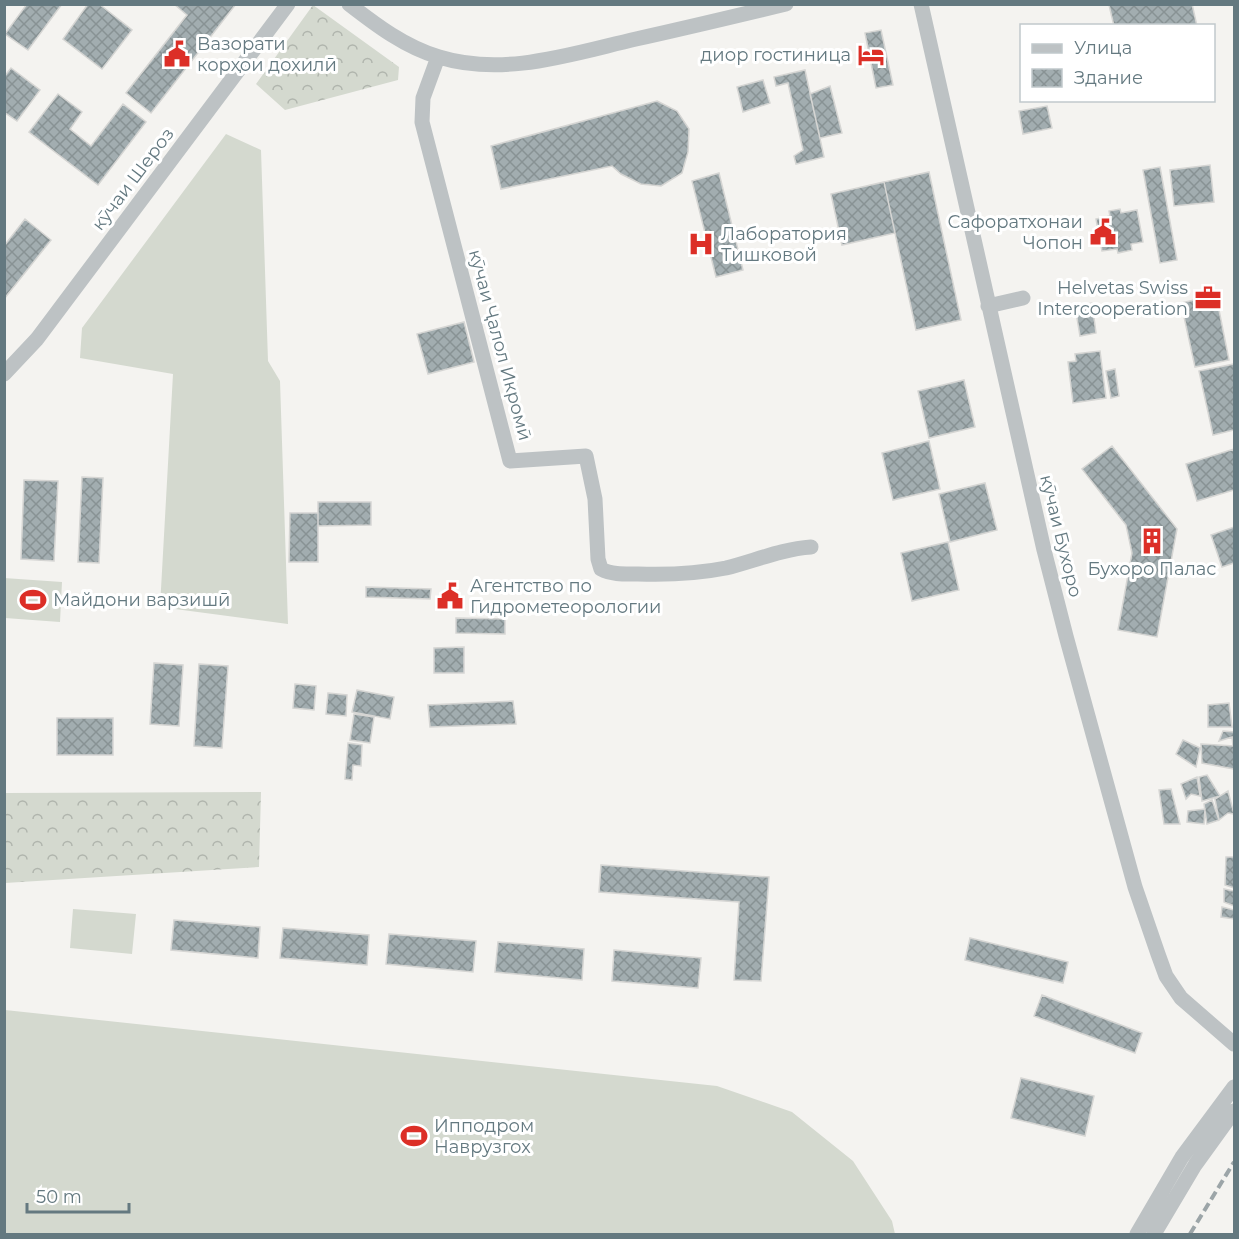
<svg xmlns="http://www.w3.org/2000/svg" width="1239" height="1239" font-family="Montserrat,sans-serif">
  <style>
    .grass { fill: #d4d9cf }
    .forest { fill: url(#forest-crowns) }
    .building { fill: url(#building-cross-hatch); stroke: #d5d5d3; stroke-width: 1.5 }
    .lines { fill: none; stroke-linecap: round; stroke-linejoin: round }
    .minor { stroke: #bdc2c4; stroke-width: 15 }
    .rail { stroke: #9ca5a8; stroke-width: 4; stroke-dasharray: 9 4.5; stroke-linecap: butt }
    .labels { text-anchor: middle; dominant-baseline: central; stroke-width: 6; stroke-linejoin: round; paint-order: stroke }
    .poi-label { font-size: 18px; fill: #647980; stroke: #fff; text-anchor: start }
    .street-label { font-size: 18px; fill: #647980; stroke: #fff }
  </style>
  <defs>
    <pattern id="forest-crowns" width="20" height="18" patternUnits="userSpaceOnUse" patternTransform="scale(1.5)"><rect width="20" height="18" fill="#d4d9cf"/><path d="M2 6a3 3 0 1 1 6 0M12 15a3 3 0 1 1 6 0" fill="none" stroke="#b0b5ad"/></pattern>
    <pattern id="building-cross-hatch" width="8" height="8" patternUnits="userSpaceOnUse" patternTransform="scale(1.5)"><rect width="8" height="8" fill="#a2adb0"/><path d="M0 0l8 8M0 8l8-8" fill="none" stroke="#889294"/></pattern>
  </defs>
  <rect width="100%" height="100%" fill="#f4f3f0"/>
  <!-- grass -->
  <path class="grass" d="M226 134 261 150 268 361 280 381 288 624 160 607 173 374 80 358 82 328Z
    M4 578 62 582 60 622 5 618Z
    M73 909 136 914 132 954 70 948Z
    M5 1010 717 1086 792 1112 853 1161 892 1221 895 1234H5Z"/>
  <!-- forest -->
  <path class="forest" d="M313 5 399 67 398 80 285 110 256 84Z
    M261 792 259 867 5 883V793Z"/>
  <!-- building -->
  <path class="building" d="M27 4H62L28 50 5 34Z
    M88 4H99L132 30 102 69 63 39Z
    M174 4H236L151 113 126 93 187 15Z
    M1192 4 1197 26H1114L1109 5Z
    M881 30 893 85 876 88 865 33Z
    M11 68 40 90 17 121 4 112V77Z
    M805 70 824 157 796 164 794 156 803 150 788 83 776 86 774 77Z
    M763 80 770 103 743 112 737 87Z
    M830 86 842 133 820 138 810 94Z
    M58 94 82 112 70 129 91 146 123 104 146 122 98 185 29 132Z
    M657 101 677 111 689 129 688 152 682 173 661 186 641 184 621 174 612 166 501 189 491 146Z
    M1047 106 1052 128 1023 134 1019 111Z
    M1210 165 1214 202 1174 206 1170 170Z
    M1160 167 1177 260 1160 263 1143 170Z
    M929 172 961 320 916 330 884 182Z
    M719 173 743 270 716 277 692 181Z
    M884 182 895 233 842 245 831 194Z
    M1120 209 1121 213 1137 210 1143 242 1131 244 1132 250 1118 253 1117 249 1102 251 1096 219 1110 216 1109 211Z
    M25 219 51 240 4 299V246Z
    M1216 295 1229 360 1195 367 1181 303Z
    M1092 303 1096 333 1080 336 1075 306Z
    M464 322 474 362 428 374 417 334Z
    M1100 351 1106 398 1073 403 1068 362 1076 361 1075 354Z
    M1234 364V430L1213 435 1199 371Z
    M1115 369 1119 396 1111 398 1106 371Z
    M964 380 975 427 929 438 918 391Z
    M929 441 940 489 893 500 882 453Z
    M1112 446 1177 529 1157 637 1118 630 1132 553 1126 525 1082 469Z
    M1234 449V490L1197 501 1186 464Z
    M82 477 103 478 99 563 78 562Z
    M24 480 58 481 54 561 21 559Z
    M985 483 997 530 950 542 939 494Z
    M318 502H371V525L318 526Z
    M290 513H318V562H289Z
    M1234 527V563L1222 567 1211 535Z
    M948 542 959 590 912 601 901 553Z
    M366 587 431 589 430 599 366 597Z
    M456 618 505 619V634L456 633Z
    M464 647V673H434V648Z
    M154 663 183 665 179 726 150 724Z
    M199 664 228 666 222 748 194 746Z
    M295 684 316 686 314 710 293 708Z
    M357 690 394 697 390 719 352 712Z
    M328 693 347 695 346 716 326 714Z
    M513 701 516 724 430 727 428 705Z
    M1229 703 1232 727H1208V705Z
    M354 714 374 717 370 743 350 740Z
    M57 718H113V755H57Z
    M1223 731 1234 732 1233 746 1232 737 1219 741Z
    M1183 740 1200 748 1196 767 1176 754Z
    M348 743 362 745 361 766 353 765 352 780 345 779Z
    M1201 744 1234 746V769L1202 763Z
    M1207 775 1220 796 1202 801 1199 777Z
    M1197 777 1200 796 1191 794 1186 799 1181 784Z
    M1171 789 1180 824H1164L1159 790Z
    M1228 791 1234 814 1228 813 1219 820 1215 799Z
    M1212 800 1219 820 1207 824 1204 804Z
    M1205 809 1204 824 1187 822 1188 811Z
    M1226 857H1234V888L1225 885Z
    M601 865 769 877 761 981 734 980 739 902 599 892Z
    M1224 889 1234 891V906L1224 902Z
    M1222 907 1234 910V919L1221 917Z
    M174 920 260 927 258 958 171 950Z
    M283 928 369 935 367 965 280 958Z
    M389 934 476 941 473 972 386 964Z
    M970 938 1068 962 1063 983 965 960Z
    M498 942 584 949 582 980 495 972Z
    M498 942 584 949 582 980 495 972Z
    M614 950 701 958 698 988 612 981Z
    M1042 995 1142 1033 1135 1053 1034 1016Z
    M1021 1078 1094 1096 1085 1136 1011 1118Z"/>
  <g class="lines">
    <!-- minor -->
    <path class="minor" d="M349 4C376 25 405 47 439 57 504 77 571 54 636 39 686 28 736 16 786 4
      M921 4 1044 550 1066 636 1135 887 1158 954 1166 976 1181 998 1234 1044
      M438 57 423 98 422 122 510 461 586 456 595 499 598 559 601 569C612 575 626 574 638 574 668 575 696 574 726 568 754 561 782 549 811 547
      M988 306 1023 298
      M4 374 37 339 288 4
      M1137 1234 1182 1157 1234 1087
      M1154 1234 1195 1165 1234 1111"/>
    <!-- rail -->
    <path class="rail" d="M1190 1234 1234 1162"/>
  </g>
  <!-- icons -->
  <defs>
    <g id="civic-bare" transform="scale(2.07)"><path d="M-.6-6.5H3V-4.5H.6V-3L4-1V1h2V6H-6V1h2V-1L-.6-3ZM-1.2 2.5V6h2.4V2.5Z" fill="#dc2f27" stroke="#fff" stroke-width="2.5" paint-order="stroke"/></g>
    <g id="hotel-bare" transform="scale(2.07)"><path d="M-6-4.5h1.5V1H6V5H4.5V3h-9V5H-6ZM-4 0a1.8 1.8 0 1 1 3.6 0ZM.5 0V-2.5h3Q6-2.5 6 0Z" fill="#dc2f27" stroke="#fff" stroke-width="2.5" paint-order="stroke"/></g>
    <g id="hospital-bare" transform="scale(2.07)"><path d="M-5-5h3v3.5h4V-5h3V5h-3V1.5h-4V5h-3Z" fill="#dc2f27" stroke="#fff" stroke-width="2.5" paint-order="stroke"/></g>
    <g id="office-bare" transform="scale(2.07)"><path d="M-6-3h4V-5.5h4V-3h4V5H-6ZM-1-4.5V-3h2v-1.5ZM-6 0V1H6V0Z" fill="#dc2f27" stroke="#fff" stroke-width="2.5" paint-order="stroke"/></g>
    <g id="building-bare" transform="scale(2.07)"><path d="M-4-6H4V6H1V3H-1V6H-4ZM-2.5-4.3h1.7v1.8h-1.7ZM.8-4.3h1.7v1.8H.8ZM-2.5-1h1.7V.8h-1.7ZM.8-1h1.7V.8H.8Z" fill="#dc2f27" stroke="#fff" stroke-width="2.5" paint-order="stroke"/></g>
    <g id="stadium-bare" transform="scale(2.07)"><path d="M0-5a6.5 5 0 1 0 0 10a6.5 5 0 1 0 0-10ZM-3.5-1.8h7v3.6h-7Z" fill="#dc2f27" stroke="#fff" stroke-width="2.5" paint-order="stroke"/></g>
  </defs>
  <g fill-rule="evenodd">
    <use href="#civic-bare" x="177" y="54"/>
    <use href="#hotel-bare" x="871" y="55"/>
    <use href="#civic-bare" x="1103" y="232"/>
    <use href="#hospital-bare" x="701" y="244"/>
    <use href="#office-bare" x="1208" y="298"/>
    <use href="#building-bare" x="1152" y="541"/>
    <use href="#civic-bare" x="450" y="596"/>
    <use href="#stadium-bare" x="33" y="600"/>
    <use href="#stadium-bare" x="414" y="1136"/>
  </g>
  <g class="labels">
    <!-- poi labels -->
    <g class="poi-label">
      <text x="197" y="44">Вазорати<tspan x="197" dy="21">корҳои дохилӣ</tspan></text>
      <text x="851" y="55" text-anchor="end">диор гостиница</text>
      <text x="1083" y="222" text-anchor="end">Сафоратхонаи<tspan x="1083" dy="21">Чопон</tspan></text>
      <text x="721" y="234">Лаборатория<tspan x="721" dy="21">Тишковой</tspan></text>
      <text x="1188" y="288" text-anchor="end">Helvetas Swiss<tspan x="1188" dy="21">Intercooperation</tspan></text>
      <text x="1152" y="569" text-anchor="middle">Бухоро Палас</text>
      <text x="470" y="586">Агентство по<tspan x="470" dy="21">Гидрометеорологии</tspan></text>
      <text x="53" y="600">Майдони варзишӣ</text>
      <text x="434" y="1126">Ипподром<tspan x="434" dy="21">Наврузгох</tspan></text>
    </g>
    <!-- street labels -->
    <g class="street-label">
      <text transform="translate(133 179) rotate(-53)">кӯчаи Шероз</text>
      <text transform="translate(500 345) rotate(75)">кӯчаи Ҷалол Икромӣ</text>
      <text transform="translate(1061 536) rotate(76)">кӯчаи Бухоро</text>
    </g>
  </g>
  <!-- border -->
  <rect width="1239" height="1239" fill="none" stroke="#647980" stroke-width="12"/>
  <!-- legend -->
  <rect x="1020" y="24" width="195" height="78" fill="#ffffff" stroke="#c1c9cc" stroke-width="1.5"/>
  <rect x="1032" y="44" width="30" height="9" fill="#bdc2c4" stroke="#c1c9cc" stroke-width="1.5"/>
  <text x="1074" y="54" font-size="18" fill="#647980">Улица</text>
  <rect x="1032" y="69" width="30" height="18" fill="url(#building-cross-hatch)" stroke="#c1c9cc" stroke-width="1.5"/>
  <text x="1074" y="84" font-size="18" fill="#647980">Здание</text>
  <!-- scale -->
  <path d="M27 1203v9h102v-9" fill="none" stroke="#647980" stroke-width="3"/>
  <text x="36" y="1203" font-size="18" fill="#647980" stroke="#ffffff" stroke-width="4.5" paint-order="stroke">50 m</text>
</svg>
